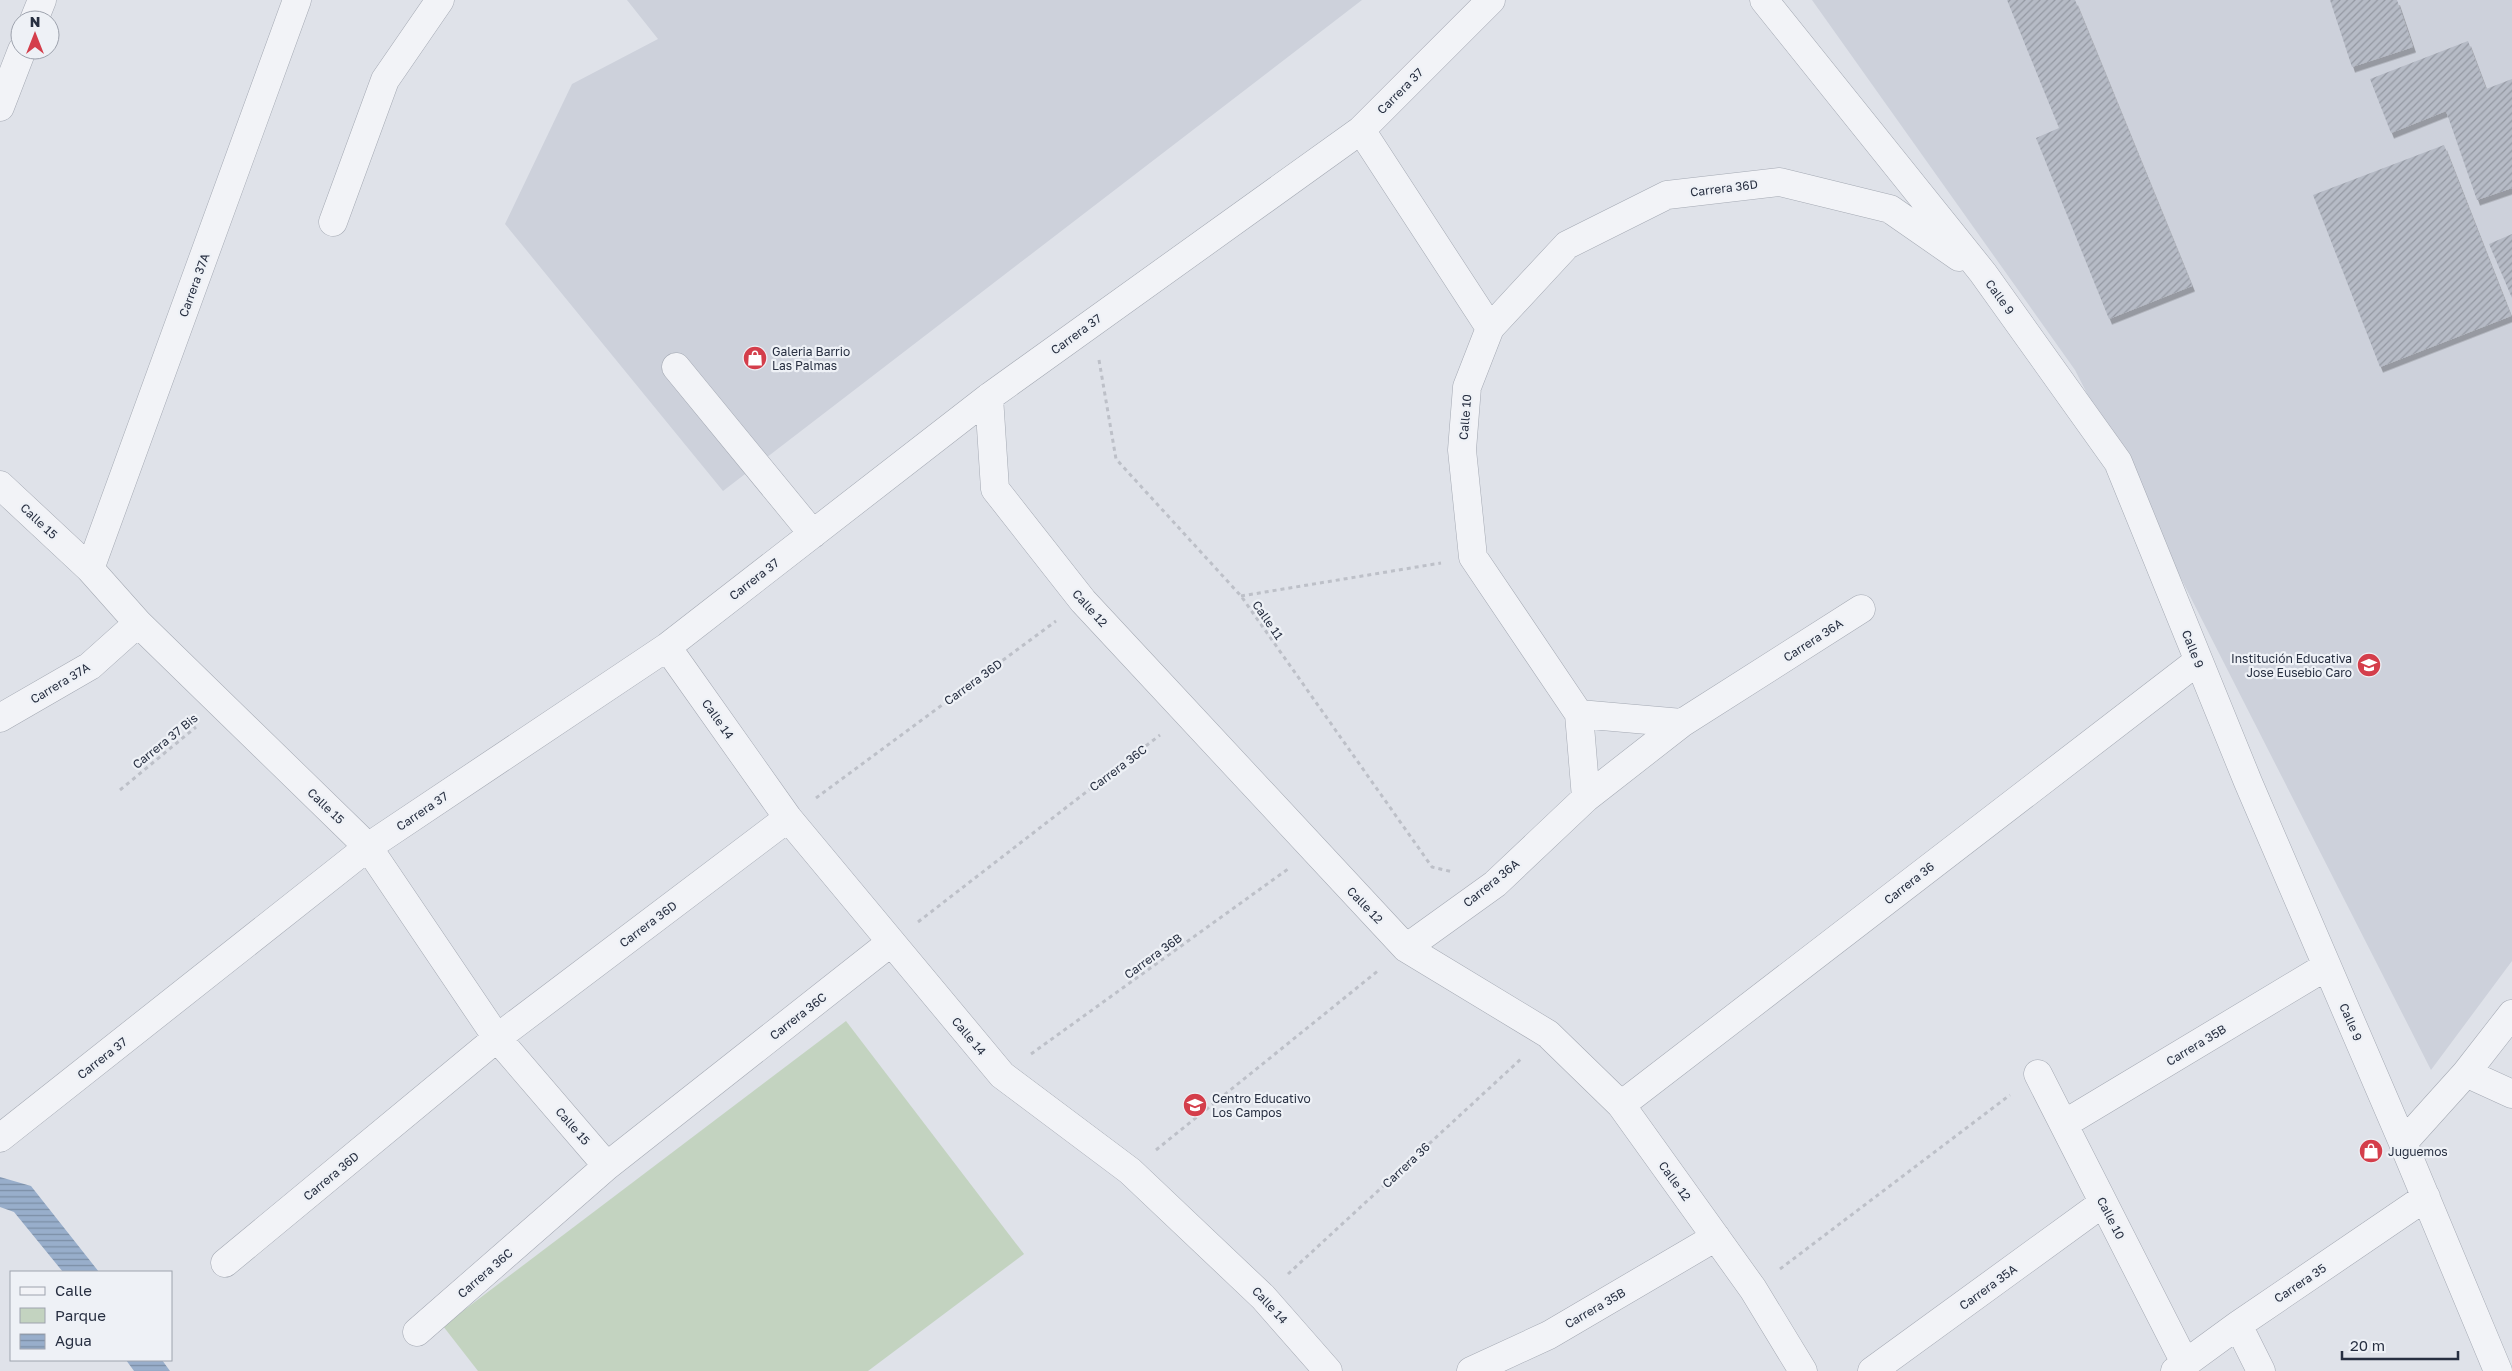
<svg xmlns="http://www.w3.org/2000/svg" width="2512" height="1371" font-family="'Golos Text',sans-serif">
  <style>
    .built { fill: #cdd1db }
    .green { fill: #c3d3c0 }
    .water { fill: url(#water-rules) }
    .building { fill: url(#building-hatch); filter: url(#shadow) }
    .lines { fill: none; stroke-linecap: round; stroke-linejoin: round }
    .minor-casing { stroke: #a4a9b3; stroke-width: 29 }
    .path { stroke: #bdc0c8; stroke-width: 3; stroke-dasharray: 4 4; stroke-linecap: butt }
    .minor { stroke: #f2f3f7; stroke-width: 28 }
    .labels { text-anchor: middle; dominant-baseline: central; stroke-width: 4.5; stroke-linejoin: round; paint-order: stroke }
    .street-label { font-size: 12px; fill: #272f41; stroke: #eef1f6 }
    .poi-label { font-size: 12px; fill: #272f41; stroke: #eef1f6; text-anchor: start }
  </style>
  <defs>
    <pattern id="water-rules" width="6" height="5" patternUnits="userSpaceOnUse" patternTransform="scale(1.25)"><rect width="6" height="5" fill="#98aecb"/><path d="M0 2.5h6" fill="none" stroke="#7c8ea6"/></pattern>
    <pattern id="building-hatch" width="6" height="6" patternUnits="userSpaceOnUse" patternTransform="scale(1.25)"><rect width="6" height="6" fill="#b6bbc6"/><path d="M-1 1l2-2M0 6l6-6M5 7l2-2" fill="none" stroke="#9498a2"/></pattern>
    <filter id="shadow"><feDropShadow dx="3" dy="5.5" stdDeviation="0" flood-color="#0004"/></filter>
  </defs>
  <rect width="100%" height="100%" fill="#dfe2e9"/>
  <!-- built -->
  <path class="built" d="M627 0H1362L723 491 505 224 572 84 658 39Z
    M1812 0H2512V961L2431 1070 2075 370Z"/>
  <!-- green -->
  <path class="green" d="M846 1021 1024 1254 868 1371H478L443 1326Z"/>
  <!-- water -->
  <path class="water" d="M0 1177 31 1186 99 1272H63L14 1212 0 1207Z
    M126 1360H162L170 1371H134Z"/>
  <!-- building -->
  <path class="building" d="M2007 0H2075L2192 286 2109 319 2036 138 2059 128Z
    M2330 0H2397L2413 47 2352 67Z
    M2468 41 2486 89 2512 79V188L2477 200 2446 111 2391 133 2370 79Z
    M2444 145 2511 316 2380 367 2313 195Z
    M2512 234V298L2489 244Z"/>
  <g class="lines">
    <!-- minor casing -->
    <g class="minor-casing">
      <path id="minor" d="M1764 0 1983 273 2118 462 2248 782 2403 1143 2498 1371
        M34 20 42 0
        M0 107 22 50
        M1361 130 1490 328 1467 387 1462 450 1473 557 1579 714 1586 798
        M333 222 385 80 440 0
        M1490 328 1567 245 1667 195 1780 182 1890 209 1959 257
        M676 367 813 534
        M989 397 995 489 1083 601 1406 948 1548 1034 1621 1105 1753 1289 1803 1371
        M0 485 90 569 138 623 368 847 497 1038 607 1166
        M90 569 297 0
        M667 647 788 818 1002 1075 1130 1171 1263 1297 1328 1371
        M1579 714 1682 723
        M0 718 90 666 138 623
        M1406 948 1495 884 1586 798 1682 723 1861 609
        M2466 1073 2512 1094
        M2038 1074 2185 1363
        M1621 1105 2198 661
        M2064 1124 2327 966
        M0 1138 368 847 667 647 989 397 1361 130 1491 0
        M2403 1143 2466 1073 2512 1014
        M225 1263 497 1038 788 818
        M2238 1325 2261 1371
        M417 1332 607 1166 890 943
        M1471 1371 1549 1335 1716 1237
        M1872 1371 2103 1203
        M2175 1371 2238 1325 2426 1197"/>
    </g>
    <!-- path -->
    <path class="path" d="M1099 360 1116 459 1241 596 1432 867 1453 872
      M1241 596 1441 563
      M120 790 196 727
      M816 798 1056 621
      M918 922 1160 735
      M1031 1054 1288 869
      M1156 1150 1379 970
      M1780 1269 2010 1095
      M1288 1274 1522 1058"/>
    <!-- minor -->
    <use href="#minor" class="minor"/>
  </g>
  <!-- icons -->
  <defs>
    <g id="shop-disc" transform="scale(1.25)"><circle r="9.5" fill="#d43e4b" stroke="#eef1f6"/><path d="M-5-2.5h2.3a2.7 3.5 0 0 1 5.4 0H5L5.5 6h-11ZM-1.5-2.5h3a1.5 2.3 0 0 0-3 0Z" fill="#fff"/></g>
    <g id="university-disc" transform="scale(1.25)"><circle r="9.5" fill="#d43e4b" stroke="#eef1f6"/><path d="M0-5L7-2L0 1L-7-2ZM-4 1L0 2.5L4 1V4Q0 6-4 4Z" fill="#fff"/></g>
    <g id="school-disc" transform="scale(1.25)"><circle r="9.5" fill="#d43e4b" stroke="#eef1f6"/><path d="M0-5L7-2L0 1L-7-2ZM-4 1L0 2.5L4 1V4Q0 6-4 4Z" fill="#fff"/></g>
  </defs>
  <g fill-rule="evenodd">
    <use href="#shop-disc" x="755" y="358"/>
    <use href="#university-disc" x="2369" y="665"/>
    <use href="#school-disc" x="1195" y="1105"/>
    <use href="#shop-disc" x="2371" y="1151"/>
  </g>
  <g class="labels">
    <!-- street labels -->
    <g class="street-label">
      <text transform="translate(1400 91) rotate(-45)">Carrera 37</text>
      <text transform="translate(1724 188) rotate(-7)">Carrera 36D</text>
      <text transform="translate(194 285) rotate(-70)">Carrera 37A</text>
      <text transform="translate(2000 297) rotate(54)">Calle 9</text>
      <text transform="translate(1076 334) rotate(-36)">Carrera 37</text>
      <text transform="translate(1465 417) rotate(-85)">Calle 10</text>
      <text transform="translate(39 521) rotate(43)">Calle 15</text>
      <text transform="translate(754 579) rotate(-38)">Carrera 37</text>
      <text transform="translate(1090 608) rotate(48)">Calle 12</text>
      <text transform="translate(1268 620) rotate(55)">Calle 11</text>
      <text transform="translate(1813 640) rotate(-33)">Carrera 36A</text>
      <text transform="translate(2193 649) rotate(68)">Calle 9</text>
      <text transform="translate(973 682) rotate(-36)">Carrera 36D</text>
      <text transform="translate(60 683) rotate(-31)">Carrera 37A</text>
      <text transform="translate(718 719) rotate(55)">Calle 14</text>
      <text transform="translate(165 741) rotate(-39)">Carrera 37 Bis</text>
      <text transform="translate(1118 768) rotate(-37)">Carrera 36C</text>
      <text transform="translate(326 806) rotate(44)">Calle 15</text>
      <text transform="translate(422 811) rotate(-34)">Carrera 37</text>
      <text transform="translate(1491 883) rotate(-39)">Carrera 36A</text>
      <text transform="translate(1909 883) rotate(-38)">Carrera 36</text>
      <text transform="translate(1365 905) rotate(46)">Calle 12</text>
      <text transform="translate(648 924) rotate(-37)">Carrera 36D</text>
      <text transform="translate(1153 956) rotate(-36)">Carrera 36B</text>
      <text transform="translate(798 1016) rotate(-38)">Carrera 36C</text>
      <text transform="translate(2351 1022) rotate(67)">Calle 9</text>
      <text transform="translate(969 1036) rotate(50)">Calle 14</text>
      <text transform="translate(2196 1045) rotate(-31)">Carrera 35B</text>
      <text transform="translate(102 1058) rotate(-38)">Carrera 37</text>
      <text transform="translate(573 1126) rotate(49)">Calle 15</text>
      <text transform="translate(1406 1165) rotate(-43)">Carrera 36</text>
      <text transform="translate(331 1176) rotate(-40)">Carrera 36D</text>
      <text transform="translate(1675 1181) rotate(54)">Calle 12</text>
      <text transform="translate(2111 1218) rotate(63)">Calle 10</text>
      <text transform="translate(485 1273) rotate(-41)">Carrera 36C</text>
      <text transform="translate(2300 1283) rotate(-34)">Carrera 35</text>
      <text transform="translate(1988 1287) rotate(-36)">Carrera 35A</text>
      <text transform="translate(1270 1305) rotate(47)">Calle 14</text>
      <text transform="translate(1595 1308) rotate(-30)">Carrera 35B</text>
    </g>
    <!-- poi labels -->
    <g class="poi-label">
      <text x="772" y="351">Galeria Barrio<tspan x="772" dy="14">Las Palmas</tspan></text>
      <text x="2352" y="658" text-anchor="end">Institución Educativa<tspan x="2352" dy="14">Jose Eusebio Caro</tspan></text>
      <text x="1212" y="1098">Centro Educativo<tspan x="1212" dy="14">Los Campos</tspan></text>
      <text x="2388" y="1151">Juguemos</text>
    </g>
  </g>
  <!-- legend -->
  <rect x="10" y="1271" width="162" height="90" fill="#eef1f6" stroke="#9ea3ae"/>
  <rect x="20" y="1287" width="25" height="8" fill="#f2f3f7" stroke="#9ea3ae"/>
  <text x="55" y="1296" font-size="15" fill="#272f41">Calle</text>
  <rect x="20" y="1308" width="25" height="15" fill="#c3d3c0" stroke="#9ea3ae"/>
  <text x="55" y="1321" font-size="15" fill="#272f41">Parque</text>
  <rect x="20" y="1334" width="25" height="15" fill="url(#water-rules)" stroke="#9ea3ae"/>
  <text x="55" y="1346" font-size="15" fill="#272f41">Agua</text>
  <!-- north arrow -->
  <g transform="translate(35 35)"><circle r="24" fill="#eef1f6" stroke="#9ea3ae"/>
  <path d="M0-4L9 19L0 12L-9 19Z" fill="#d43e4b"/>
  <text y="-8" font-size="14" font-weight="bold" text-anchor="middle" fill="#272f41">N</text>
  </g>
  <!-- scale -->
  <path d="M2342 1351v8h116v-8" fill="none" stroke="#272f41" stroke-width="2.5"/>
  <text x="2350" y="1351" font-size="15" fill="#272f41" stroke="#eef1f6" stroke-width="4" paint-order="stroke">20 m</text>
</svg>
